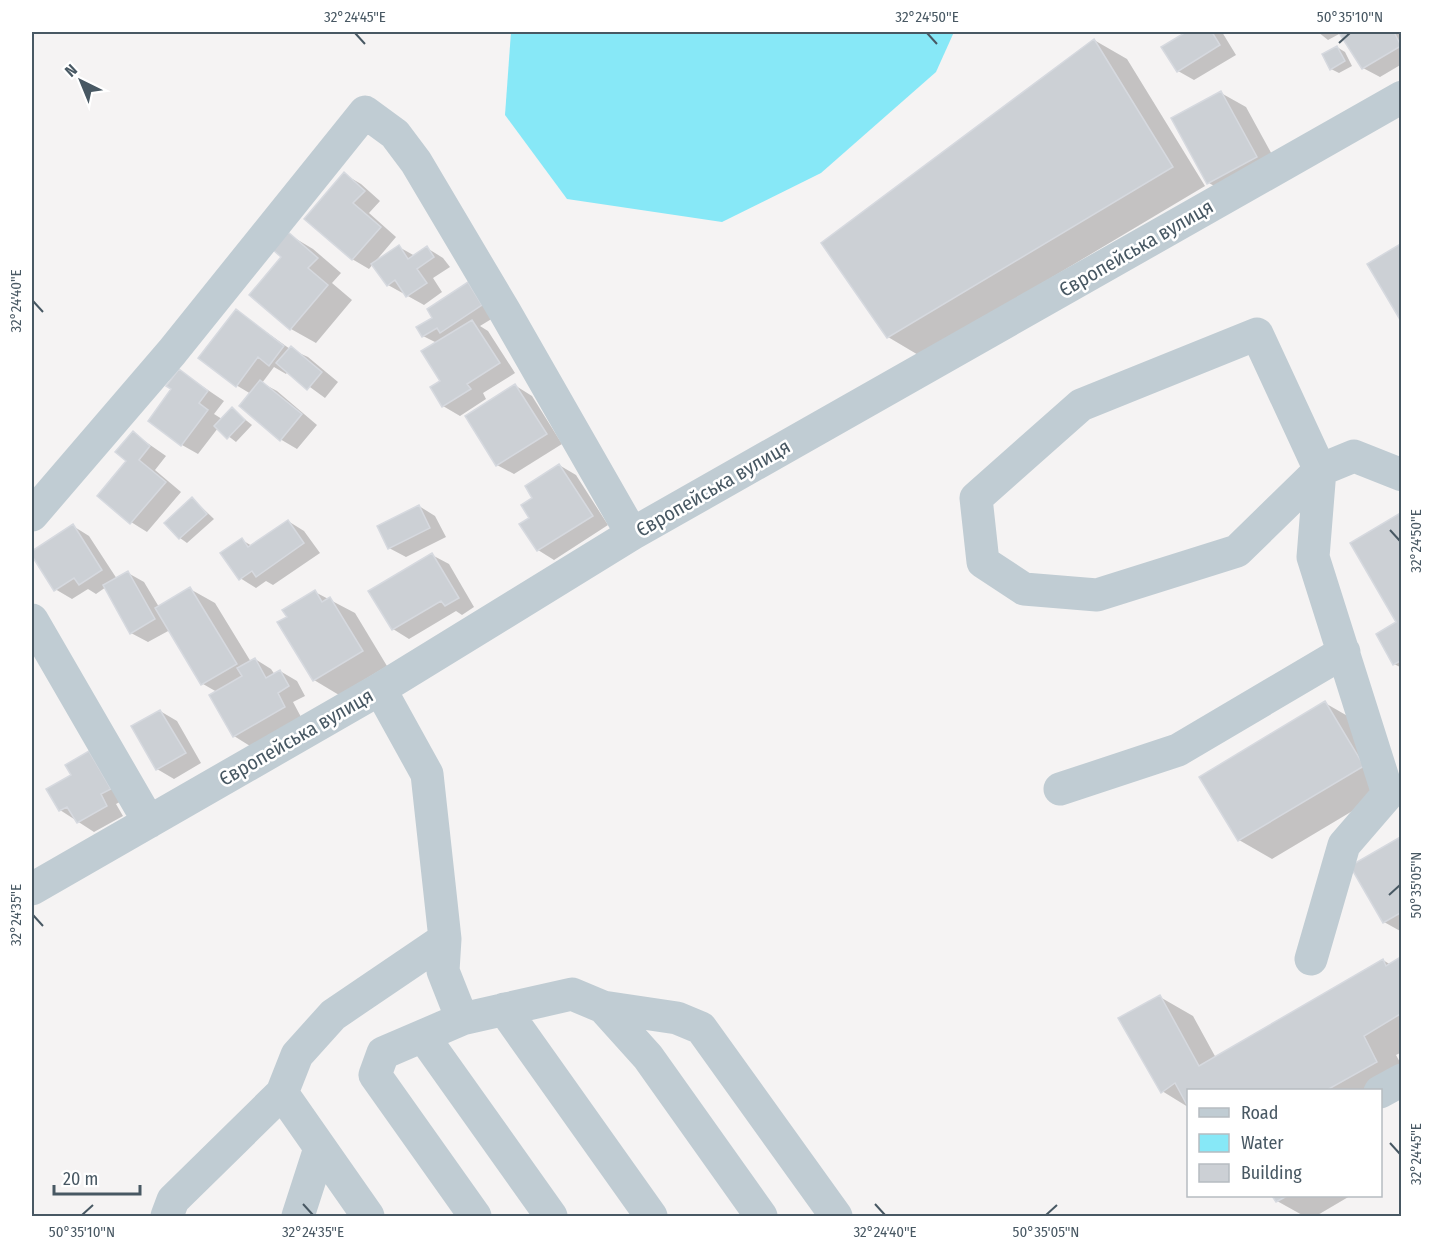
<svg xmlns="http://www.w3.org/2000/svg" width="1433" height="1248" font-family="'Fira Sans Condensed',sans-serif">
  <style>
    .water { fill: #87e8f7 }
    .shadow { fill: #0003 }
    .building { fill: #ccd0d5; stroke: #d6d9df; stroke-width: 1.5 }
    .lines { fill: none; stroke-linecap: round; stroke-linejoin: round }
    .minor { stroke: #c0ccd3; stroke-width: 33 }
    .ticks { fill: none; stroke: #485863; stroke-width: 2 }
    .labels { text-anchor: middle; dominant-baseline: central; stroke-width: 5; stroke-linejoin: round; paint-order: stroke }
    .street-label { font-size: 20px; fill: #485863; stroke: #fff }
    .neatline { fill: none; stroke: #485863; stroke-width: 2 }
    .ticks-label { font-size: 15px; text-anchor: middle; fill: #485863 }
  </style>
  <rect width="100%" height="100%" fill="#f5f3f3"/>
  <!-- water -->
  <path class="water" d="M511 32H954L936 72 821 173 722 222 567 199 505 115Z"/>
  <!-- shadow -->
  <path class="shadow" d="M1189 32H1222L1236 55 1194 80 1178 71 1163 47Z
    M1318 32H1402V64L1380 77 1363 68 1341 33 1328 40Z
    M1094 40 1127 59 1205 186 920 356 888 337Z
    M1337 47 1345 52 1352 66 1339 73 1331 69Z
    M1221 93 1246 107 1281 171 1233 197 1209 183Z
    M344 174 361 184 380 201 369 213 396 237 374 263 399 247 415 256 427 248 443 258 450 267 433 278 442 292 424 305 388 285 373 264 369 269 352 259Z
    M288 234 313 249 341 273 332 283 352 300 316 343 291 329 284 257Z
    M468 284 498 315 480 326 488 331 515 373 483 393 486 399 460 416 443 406 437 343 423 336 434 318Z
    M237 311 290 349 308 357 338 382 325 398 288 371 286 374 274 367 262 383 277 391 317 425 297 449 280 439 251 394 236 385Z
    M180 371 224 401 214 414 222 419 232 409 252 425 236 442 218 428 198 454 182 445 174 389Z
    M516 386 532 396 562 444 514 474 497 465Z
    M133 433 166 456 155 470 181 492 147 532 131 522 128 461Z
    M559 465 576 475 608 525 554 560 538 550 534 498Z
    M193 499 214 519 187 543 180 538Z
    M419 506 435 516 446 537 406 557 389 548Z
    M1402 514V668L1394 664Z
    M288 521 304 531 320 553 273 585 266 581 256 588 240 578 242 540 252 546Z
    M73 526 89 536 117 579 128 573 144 582 159 607 190 589 215 603 251 662 255 659 271 669 275 675 280 671 297 681 305 696 293 702 301 717 250 746 234 736 217 692 203 684 170 630 148 642 131 633 106 587 96 594 88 589 72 599 55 589 32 553Z
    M432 555 449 564 474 607 462 615 456 611 409 639 393 629Z
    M315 592 355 613 387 666 339 695 314 680 289 617Z
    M1325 703 1358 722 1396 785 1272 859 1239 840Z
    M160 711 177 721 201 763 174 779 157 769 133 727Z
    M106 762 127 798 116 804 123 816 94 832 60 810Z
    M1402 838V932L1384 922Z
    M1402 958V1052L1396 1055 1402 1066 1380 1090H1188V1107L1162 1091 1160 997 1193 1016 1216 1058 1383 960 1391 965Z
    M1274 1196H1350L1316 1216H1304L1277 1201Z"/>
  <!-- building -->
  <path class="building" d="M1186 32H1212L1220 45 1177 72 1161 47Z
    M1342 32H1394L1401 46 1362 69 1339 33Z
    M1094 39 1173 167 887 338 821 243Z
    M1337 46 1345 61 1330 70 1322 54Z
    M1221 91 1257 157 1207 184 1171 118Z
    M344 172 365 191 353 203 381 227 352 260 304 219Z
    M288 232 318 258 308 268 328 285 290 330 249 295 281 257 273 250Z
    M1402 243V323L1367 264Z
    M399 245 408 259 427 246 434 257 417 269 427 283 406 297 395 280 387 286 371 264Z
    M468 282 482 305 440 333 437 328 422 337 416 327 432 318 427 309Z
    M236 309 284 346 269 366 258 357 236 387 198 358Z
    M472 320 500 363 467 384 471 389 442 407 430 387 440 381 421 351Z
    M291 346 322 372 307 390 276 363Z
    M179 369 208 391 199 403 208 410 181 446 148 421 171 389 166 386Z
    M260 380 302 414 280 441 239 406Z
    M515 384 547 434 496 466 465 416Z
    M232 407 245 420 227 439 214 426Z
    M133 431 150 446 139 460 166 482 130 524 97 496 126 461 115 452Z
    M559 464 593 516 537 551 519 524 529 518 521 505 532 498 525 486Z
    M192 497 207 514 179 539 164 523Z
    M419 505 430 528 388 549 377 526Z
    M1402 512V660L1393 665 1376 634 1396 622 1350 543Z
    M288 520 304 543 256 577 252 571 239 580 220 553 242 538 248 547Z
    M73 524 102 570 79 585 74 578 54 591 32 556V551Z
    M432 553 459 598 445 606 441 601 392 630 368 591Z
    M128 571 155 619 130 634 103 585Z
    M190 587 237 664 201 685 155 608Z
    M315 590 322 602 330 597 363 651 313 681 277 622 287 617 282 610Z
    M255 658 266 678 280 670 289 686 278 693 285 707 233 737 209 695 242 676 237 668Z
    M1325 701 1364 766 1238 841 1199 777Z
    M160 710 186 753 156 770 131 726Z
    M89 751 111 789 101 794 107 806 77 823 67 807 59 811 46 789 71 775 65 765Z
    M1402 836V912L1383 923 1350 866Z
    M1402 956V1013L1364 1036 1377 1062 1327 1090H1188V1107L1175 1083 1161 1093 1118 1018 1160 995 1199 1066 1383 959 1386 966Z
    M1272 1196H1287L1276 1202Z"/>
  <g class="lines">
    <!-- minor -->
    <path class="minor" d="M32 515 172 352 365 112 395 134 416 162 505 312 632 534
      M32 620 149 822
      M380 689 427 774 445 939 443 971 462 1019 383 1053 375 1075 475 1216
      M1060 789 1178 750 1344 652
      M32 889 380 689 632 534 1402 97
      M1311 959 1344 845 1388 794 1313 557 1320 470 1257 334 1081 405 976 498 983 562 1024 589 1097 595 1237 551 1320 470 1354 456 1402 475
      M603 1007 677 1018 701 1028 836 1216
      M504 1009 651 1216
      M462 1019 572 994 603 1007 648 1057 761 1216
      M423 1036 551 1216
      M1380 1092 1402 1080
      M282 1093 368 1216
      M167 1216 173 1200 282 1093 297 1055 333 1015 445 939
      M298 1216 320 1148"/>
  </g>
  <!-- ticks -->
  <path class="ticks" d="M355 33 365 44M927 33 937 44M1339 43 1350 33M33 301 43 312M1390 530 1400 541M1389 895 1400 885M33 915 43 926M1390 1143 1400 1154M303 1204 313 1215M875 1204 885 1215M82 1215 93 1205M1046 1215 1057 1205"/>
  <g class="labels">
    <!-- street labels -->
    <g class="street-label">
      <text transform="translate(1136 248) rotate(-30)">Європейська вулиця</text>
      <text transform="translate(713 488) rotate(-30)">Європейська вулиця</text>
      <text transform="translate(296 737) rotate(-30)">Європейська вулиця</text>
    </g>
  </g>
  <!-- border -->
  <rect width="1433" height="1248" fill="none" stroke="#ffffff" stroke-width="66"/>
  <!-- legend -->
  <rect x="1187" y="1089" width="195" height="108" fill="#ffffff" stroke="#b6bcc1" stroke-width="1.5"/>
  <rect x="1199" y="1108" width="30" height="9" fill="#c0ccd3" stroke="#b6bcc1" stroke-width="1.5"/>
  <text x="1241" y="1119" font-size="18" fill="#485863">Road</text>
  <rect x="1199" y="1134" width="30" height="18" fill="#87e8f7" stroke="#b6bcc1" stroke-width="1.5"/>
  <text x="1241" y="1149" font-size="18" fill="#485863">Water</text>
  <rect x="1199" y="1164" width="30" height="18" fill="#ccd0d5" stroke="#b6bcc1" stroke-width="1.5"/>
  <text x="1241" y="1179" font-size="18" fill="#485863">Building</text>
  <!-- north arrow -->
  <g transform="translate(81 81) rotate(317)" stroke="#ffffff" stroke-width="4.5" paint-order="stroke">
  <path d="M0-4.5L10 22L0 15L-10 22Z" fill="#485863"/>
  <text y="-9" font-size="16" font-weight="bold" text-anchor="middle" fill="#485863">N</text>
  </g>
  <!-- scale -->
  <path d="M54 1185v9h86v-9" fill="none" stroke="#485863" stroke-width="3"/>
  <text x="63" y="1185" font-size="18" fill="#485863" stroke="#ffffff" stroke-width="4.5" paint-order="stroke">20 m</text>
  <rect x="33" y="33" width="1367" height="1182" class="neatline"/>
  <g class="ticks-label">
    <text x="355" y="22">32°24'45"E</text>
    <text x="927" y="22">32°24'50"E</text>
    <text x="1350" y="22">50°35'10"N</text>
    <text transform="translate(16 301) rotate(-90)" y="5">32°24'40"E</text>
    <text transform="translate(1416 541) rotate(-90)" y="5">32°24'50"E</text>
    <text transform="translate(1416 885) rotate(-90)" y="5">50°35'05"N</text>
    <text transform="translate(16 915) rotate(-90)" y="5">32°24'35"E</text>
    <text transform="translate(1416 1154) rotate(-90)" y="5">32°24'45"E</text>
    <text x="82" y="1237">50°35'10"N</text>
    <text x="313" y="1237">32°24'35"E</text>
    <text x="885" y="1237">32°24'40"E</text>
    <text x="1046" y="1237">50°35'05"N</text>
  </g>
</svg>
